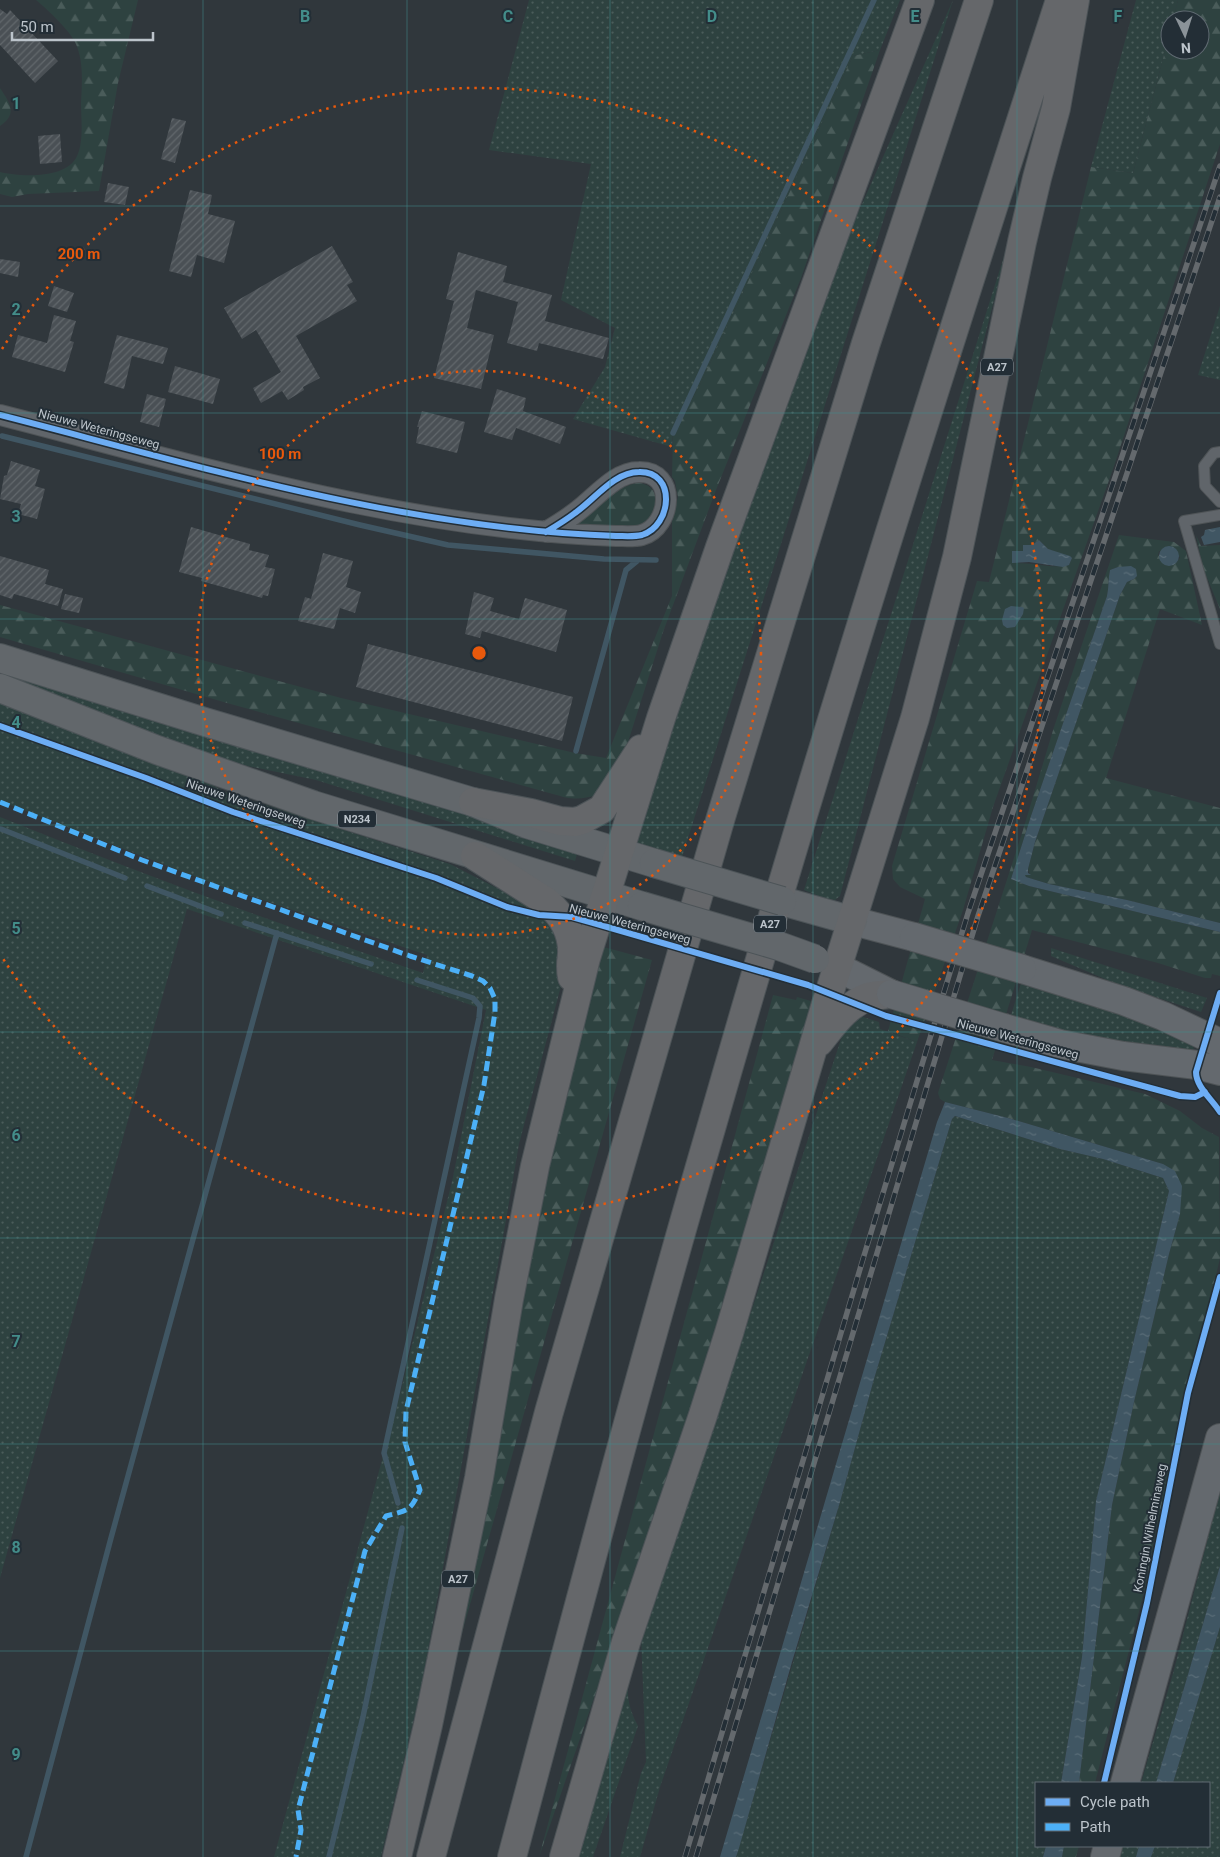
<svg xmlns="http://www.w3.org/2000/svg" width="1220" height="1857" font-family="Roboto,sans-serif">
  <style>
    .grass { fill: url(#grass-dots) }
    .forest { fill: url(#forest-firs); fill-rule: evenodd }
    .water { fill: url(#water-ripples) }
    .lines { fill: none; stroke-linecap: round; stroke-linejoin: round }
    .stream { stroke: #405663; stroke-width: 5.5 }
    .building { fill: url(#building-hatch) }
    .service-casing { stroke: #4e5356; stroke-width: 12 }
    .minor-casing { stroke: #4e5356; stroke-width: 22 }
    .secondary-casing { stroke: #4e5356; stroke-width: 30 }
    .primary-casing { stroke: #4d5458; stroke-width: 30 }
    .motorway-casing { stroke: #4c5357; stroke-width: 30 }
    .service { stroke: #60656a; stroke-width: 10 }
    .minor { stroke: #60656a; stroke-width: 20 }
    .secondary { stroke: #64696e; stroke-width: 28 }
    .primary { stroke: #62676b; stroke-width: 28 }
    .motorway { stroke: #65676a; stroke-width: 28 }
    .rail-casing { stroke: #64696d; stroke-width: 5.5 }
    .rail { stroke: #232e36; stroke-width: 4; stroke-dasharray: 11; stroke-linecap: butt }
    .secondary-bridge-casing { stroke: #4e5356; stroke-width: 30; stroke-linecap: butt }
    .primary-bridge-casing { stroke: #4d5458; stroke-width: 30; stroke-linecap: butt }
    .secondary-bridge { stroke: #64696e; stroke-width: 28 }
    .primary-bridge { stroke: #62676b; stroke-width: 28 }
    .quiet { stroke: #4cb0f7; stroke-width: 5; stroke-dasharray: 10 5; stroke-linecap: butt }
    .cycleway-casing { stroke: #232e36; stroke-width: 9 }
    .cycleway { stroke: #6dadf4; stroke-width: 6 }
    .grid { fill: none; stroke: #438d8a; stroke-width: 1; stroke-opacity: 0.55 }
    .ring { fill: none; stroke: #e8590c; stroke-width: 2.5; stroke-dasharray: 2.5 5 }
    .labels { text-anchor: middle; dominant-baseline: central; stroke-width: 4; stroke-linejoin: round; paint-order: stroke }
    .shield { fill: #232e36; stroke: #8e979e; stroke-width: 1 }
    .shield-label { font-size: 11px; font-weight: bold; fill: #bcc4cb }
    .street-label { font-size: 12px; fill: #bcc4cb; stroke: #232e36 }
    .grid-label { font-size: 16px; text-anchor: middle; font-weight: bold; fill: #438d8a; stroke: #232e36; stroke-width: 4; stroke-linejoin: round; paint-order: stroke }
    .centre { fill: #e8590c; stroke: #232e36; stroke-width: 2.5 }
    .ring-label { font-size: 15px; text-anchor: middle; font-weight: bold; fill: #e8590c; stroke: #232e36; stroke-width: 4; stroke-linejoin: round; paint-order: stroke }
  </style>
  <defs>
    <pattern id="grass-dots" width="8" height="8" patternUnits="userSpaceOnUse" patternTransform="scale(1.25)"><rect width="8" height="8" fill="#2e4240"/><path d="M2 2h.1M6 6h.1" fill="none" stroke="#4a5c5a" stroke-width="1.8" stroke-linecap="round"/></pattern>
    <pattern id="forest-firs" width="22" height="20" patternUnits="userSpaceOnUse" patternTransform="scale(1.25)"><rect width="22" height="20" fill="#2e4240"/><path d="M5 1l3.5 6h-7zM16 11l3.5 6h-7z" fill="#4a5c5a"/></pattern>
    <pattern id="water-ripples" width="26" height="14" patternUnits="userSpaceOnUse" patternTransform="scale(1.25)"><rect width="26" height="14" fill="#405663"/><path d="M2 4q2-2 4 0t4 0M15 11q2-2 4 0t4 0" fill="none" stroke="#5a6d78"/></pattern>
    <pattern id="building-hatch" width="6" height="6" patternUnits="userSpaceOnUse" patternTransform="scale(1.25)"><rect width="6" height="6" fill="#4a5055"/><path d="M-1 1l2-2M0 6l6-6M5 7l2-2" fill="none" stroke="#62686c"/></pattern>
  </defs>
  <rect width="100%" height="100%" fill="#30373c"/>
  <!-- grass -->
  <path class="grass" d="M529 0H900L880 50 853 56 700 385 673 433 672 447 573 419 605 367 615 328 561 300 591 164 489 150Z
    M953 0 682 857 637 843 690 662 842 249Z
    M1136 0H1178L1173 20H1170V32L1133 173 1091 167Z
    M1012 231 840 896 835 900 826 899 804 890Z
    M1220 306V380L1198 375Z
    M0 666 579 847 575 861 316 780 219 760 0 680Z
    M0 692 150 752 225 792 450 864 534 907 544 915 559 938 565 971 519 1144 506 1220 421 1689 381 1857H274L400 1394 453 1177 486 1010 187 909 0 1578V817C139 873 280 925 423 973L427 955 212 883 0 801Z
    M1051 948 1207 998 1201 1012 1119 985 1051 956Z
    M1023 977 1196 1039 1191 1058 1090 1040 1011 1015Z
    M860 1016 879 1022 880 1029 917 1042 660 1787 640 1857H620L641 1773 646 1762 641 1636 750 1315 842 1036 846 1027Z
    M955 1116 1060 1149 1103 1159 1163 1178 1169 1191 1096 1501 1082 1657 1062 1776 1061 1783H1036V1846H1046L1043 1857H736L840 1502 874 1379 952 1119Z
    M1220 1491V1566L1156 1783H1141L1174 1670Z
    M1220 1627V1857H1151L1155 1846H1209V1783H1173Z
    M628 1683C627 1700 630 1711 638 1726L593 1857H576Z
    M1123 1846H1139L1136 1857H1120Z"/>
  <!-- forest -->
  <path class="forest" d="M36 0H138L118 83 99 191 28 194 12 197 0 194V172C21 177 67 179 77 156 84 141 81 119 81 103 82 83 84 60 75 42 70 31 47 9 36 0Z
    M1178 0H1220V144L1113 469 993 807 963 910 917 1042 888 1031 925 899 900 887 893 879 892 866 977 581 989 582 1091 167 1133 173 1170 32V50H1200V20H1173ZM1039 540 1048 549 1072 558 1069 565C1053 569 1030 562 1012 563V551H1023Z
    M880 50 801 278 716 490 663 632 628 742 597 795C584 799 574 800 560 796L227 703 0 637V605L341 698 575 753 606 758 672 596V521L678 497 675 481 672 477 673 433 700 385 853 56Z
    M0 88C10 103 18 114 0 126Z
    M636 483C668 483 656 525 635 531 628 533 587 527 577 526 592 506 612 490 636 483Z
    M1119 535 1174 542 1186 551 1202 625 1160 609 1106 778 1220 808V923L1127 900 1049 884 1026 877 1025 875H1030L1028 869 1035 842 1120 595 1127 582 1134 579 1137 576 1118 567 1110 570C1108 578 1109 587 1107 596L1031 816 1011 879 1029 886 1220 932V976L1212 974 1211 978H1205L1158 963 1032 930 992 1060 1031 1067 1145 1094 1180 1111 1202 1128 1219 1137 1220 1258 1157 1525 1145 1588 1095 1783H1079L1112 1505 1134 1402 1169 1254 1180 1214 1163 1164 1008 1118 945 1102 940 1099 938 1093 1023 830 1054 727ZM1159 551 1180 557C1178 563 1173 564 1167 565L1158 555Z
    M1196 535 1201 546 1220 545V609L1203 568Z
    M596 945 652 960 460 1640 497 1432 525 1238Z
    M773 995 796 1000 797 997 821 1004 698 1398 539 1857Z
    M1064 1846H1079L1076 1857H1062Z"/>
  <!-- water -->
  <path class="water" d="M1220 527V542L1204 545 1201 537 1204 535 1205 530Z
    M1039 540 1048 549 1070 556 1072 558 1069 565 1063 567 1029 562 1012 563V551H1023V545H1032Z
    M1159 556a10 10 0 1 1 20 0a10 10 0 1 1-20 0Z
    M1131 566 1136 569 1137 576 1134 579 1127 582 1120 595 1035 842 1028 869V873L1031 875H1025L1026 877 1049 884 1127 900 1220 923V932L1029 886 1011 879 1031 816 1107 596C1109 587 1108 578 1110 570L1118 567Z
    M1011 606 1022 607 1024 608 1023 614 1015 627 1007 628 1003 625 1002 620 1005 609Z
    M945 1102 1008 1118 1163 1164 1175 1171 1182 1186 1180 1214 1169 1254 1134 1402 1112 1505 1079 1783H1061L1082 1657 1096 1501 1169 1191 1163 1178 1103 1159 1060 1149 955 1116 952 1119 874 1379 840 1502 792 1662 739 1848 736 1857H720L937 1122Z
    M1220 1566V1627L1173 1783H1156Z
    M1046 1846H1064L1062 1857H1043Z
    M1139 1846H1155L1151 1857H1136Z"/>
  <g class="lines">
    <!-- stream -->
    <path class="stream" d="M673 433 874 0
      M2 436 360 525 448 545 604 559 656 560
      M576 751 626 570 637 561
      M1 829 125 878
      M147 886 221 914
      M245 923 371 964
      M398 1503 384 1453 479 1018 480 1006 473 998 417 980
      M26 1857 111 1538 277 933
      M329 1857 363 1717 402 1528"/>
  </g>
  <!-- building -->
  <path class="building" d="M0 9 7 14 10 10 58 61 35 83 0 45Z
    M172 118 186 121 175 163 161 159Z
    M60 134 62 162 40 164 38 136Z
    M108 183 129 187 125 205 104 202Z
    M190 190 212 195 208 214 235 221 224 263 197 255 191 277 169 271Z
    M332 246 353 282 347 285 357 301 296 336 320 378 303 387 304 390 288 400 282 391 261 403 253 388 281 372 256 330 242 339 224 308Z
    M458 252 507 266 503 282 552 295 545 321 609 338 603 359 539 343 537 351 507 343 518 302 476 290 467 328 494 335 481 389 434 378 454 301 446 299Z
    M0 259 20 262 18 277 0 273Z
    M54 286 74 293 67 312 48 306Z
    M54 315 76 321 70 341 74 342 65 372 12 357 18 335 47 343Z
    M117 335 168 348 163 364 132 356 124 389 104 383Z
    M175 366 220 379 213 404 168 392Z
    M497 389 526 398 523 411 566 427 560 444 516 428 512 440 484 432Z
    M147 394 166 399 159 427 140 422Z
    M422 411 465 422 457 453 416 443 419 427H417Z
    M11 461 40 470 35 486 45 489 37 519 18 514 21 504 0 499 4 476 7 475Z
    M191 527 250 544 249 550 269 555 265 567 275 569 268 596 263 595 262 598 201 581 202 578 179 572Z
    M323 553 353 561 346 587 361 592 355 613 340 608 334 629 298 621 305 597 311 599Z
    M0 556 49 570 45 584 63 589 58 606 14 594 12 599 0 595Z
    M474 592 494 598 490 611 519 619 525 598 567 610 556 652 482 631 480 638 465 634Z
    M65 594 83 598 79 613 61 609Z
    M368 644 573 697 562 741 356 687Z"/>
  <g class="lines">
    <!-- service casing -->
    <g class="service-casing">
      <path id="service" d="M1220 452 1214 453 1204 466 1205 486 1220 502
        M1220 515 1184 521 1220 644"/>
    </g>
    <!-- minor casing -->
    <g class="minor-casing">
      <path id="minor" d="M0 415C202 467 406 529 616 536 624 536 634 537 642 535 672 526 677 471 639 472 614 472 595 499 575 513 566 520 556 526 546 532"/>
    </g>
    <!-- secondary casing -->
    <g class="secondary-casing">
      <path id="secondary" d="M853 921 914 937
        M839 968 891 994
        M1022 969 1124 1001 1163 1016 1220 1043
        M1004 1028 1060 1044 1123 1056 1197 1065 1220 1071
        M1125 1783 1220 1438
        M1105 1857 1108 1846"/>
    </g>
    <!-- primary casing -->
    <g class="primary-casing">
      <path id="primary" d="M0 658 205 722 473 802 527 824 654 863
        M0 688 157 750 313 805 642 906
        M782 901 853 921"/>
    </g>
    <!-- motorway casing -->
    <g class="motorway-casing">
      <path id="motorway" d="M473 802 531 813 560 821 575 822 582 820 602 809 641 749
        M475 856 547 902C562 915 573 932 572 954 571 962 570 968 572 977
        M819 1042C833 1025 846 1005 868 997 875 995 884 995 891 994
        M397 1857 428 1725 479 1478 509 1299 535 1166 586 958 661 718 720 547 920 0
        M431 1857 549 1412 721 817 866 343 979 0
        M512 1857C577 1613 641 1368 712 1125 820 747 939 373 1060 0
        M564 1857 626 1642 703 1415 729 1333 825 1007 915 718 957 557 1022 242 1037 178 1056 108 1075 0"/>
    </g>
    <!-- service -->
    <use href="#service" class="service"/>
    <!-- minor -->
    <use href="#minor" class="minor"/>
    <!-- secondary -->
    <use href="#secondary" class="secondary"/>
    <!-- primary -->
    <use href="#primary" class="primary"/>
    <!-- motorway -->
    <use href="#motorway" class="motorway"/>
    <!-- rail casing -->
    <g class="rail-casing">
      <path id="rail" d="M685 1857 863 1259 968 913 1220 166
        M696 1857 978 916 1220 197"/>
    </g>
    <!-- rail -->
    <use href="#rail" class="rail"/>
    <!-- secondary-bridge casing -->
    <g class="secondary-bridge-casing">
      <path id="secondary-bridge" d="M914 937 1022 969
        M891 994 1004 1028"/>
    </g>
    <!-- primary-bridge casing -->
    <g class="primary-bridge-casing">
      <path id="primary-bridge" d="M654 863 782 901
        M642 906 779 946 815 959"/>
    </g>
    <!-- secondary-bridge -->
    <use href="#secondary-bridge" class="secondary-bridge"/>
    <!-- primary-bridge -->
    <use href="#primary-bridge" class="primary-bridge"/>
    <!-- quiet -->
    <path class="quiet" d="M0 802 142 860 410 956 472 976 483 981 490 988 495 999V1012L484 1085 406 1411 405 1442 420 1490C410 1512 408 1510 386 1516L365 1551 298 1810 301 1830 296 1857"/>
    <!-- cycleway casing -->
    <g class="cycleway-casing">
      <path id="cycleway" d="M0 415C202 467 406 529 616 536 624 536 634 537 642 535 672 526 677 471 639 472 614 472 595 499 575 513 566 520 556 526 546 532
        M0 726 146 778 233 812 436 878 507 907 539 915 572 917 590 922 808 985 886 1016 1180 1096 1195 1097 1205 1092
        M1220 993 1196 1072C1196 1087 1212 1099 1220 1112
        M1104 1783 1147 1603 1188 1393 1220 1277"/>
    </g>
    <!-- cycleway -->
    <use href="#cycleway" class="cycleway"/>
  </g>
  <!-- grid -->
  <path class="grid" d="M203 0V1857M407 0V1857M610 0V1857M813 0V1857M1017 0V1857M0 206H1220M0 413H1220M0 619H1220M0 825H1220M0 1032H1220M0 1238H1220M0 1444H1220M0 1651H1220"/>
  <!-- distance rings -->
  <g class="ring">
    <circle cx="479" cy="653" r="282"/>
    <path d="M2 349A565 565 0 1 1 2 957"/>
  </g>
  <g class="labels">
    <!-- shield labels -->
    <g class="shield">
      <rect x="981" y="358.5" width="32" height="17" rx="4"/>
      <rect x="338" y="810.5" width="38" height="17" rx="4"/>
      <rect x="754" y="915.5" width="32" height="17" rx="4"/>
      <rect x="442" y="1570.5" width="32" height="17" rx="4"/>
    </g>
    <g class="shield-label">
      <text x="997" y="367">A27</text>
      <text x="357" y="819">N234</text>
      <text x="770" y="924">A27</text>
      <text x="458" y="1579">A27</text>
    </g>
    <!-- street labels -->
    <g class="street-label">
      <text transform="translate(99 429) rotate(15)">Nieuwe Weteringseweg</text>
      <text transform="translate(246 803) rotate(19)">Nieuwe Weteringseweg</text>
      <text transform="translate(630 924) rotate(15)">Nieuwe Weteringseweg</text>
      <text transform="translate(1018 1039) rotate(15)">Nieuwe Weteringseweg</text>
      <text transform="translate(1150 1528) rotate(-79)">Koningin Wilhelminaweg</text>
    </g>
  </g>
  <g class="grid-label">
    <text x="305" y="22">B</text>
    <text x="508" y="22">C</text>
    <text x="712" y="22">D</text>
    <text x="915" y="22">E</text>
    <text x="1118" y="22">F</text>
    <text x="16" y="109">1</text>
    <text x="16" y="315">2</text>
    <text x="16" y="522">3</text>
    <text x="16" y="728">4</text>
    <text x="16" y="934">5</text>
    <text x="16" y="1141">6</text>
    <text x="16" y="1347">7</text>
    <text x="16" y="1553">8</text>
    <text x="16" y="1760">9</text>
  </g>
  <circle cx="479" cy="653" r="8" class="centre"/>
  <g class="ring-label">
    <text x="79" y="259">200 m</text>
    <text x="280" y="459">100 m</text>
  </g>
  <!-- legend -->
  <rect x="1035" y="1782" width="175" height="65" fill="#232e36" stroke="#606a72"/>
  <rect x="1045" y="1798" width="25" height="8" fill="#6dadf4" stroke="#606a72"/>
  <text x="1080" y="1807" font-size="15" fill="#bcc4cb">Cycle path</text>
  <rect x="1045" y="1823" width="25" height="8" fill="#4cb0f7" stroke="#606a72"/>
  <text x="1080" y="1832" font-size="15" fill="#bcc4cb">Path</text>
  <!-- north arrow -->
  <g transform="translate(1185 35) rotate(176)"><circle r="24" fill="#232e36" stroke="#606a72"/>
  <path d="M0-4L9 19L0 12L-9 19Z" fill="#8b9399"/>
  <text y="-8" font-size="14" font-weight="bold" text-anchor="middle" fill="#bcc4cb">N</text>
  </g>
  <!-- scale -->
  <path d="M12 32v8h141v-8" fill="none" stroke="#bcc4cb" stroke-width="2.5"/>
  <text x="20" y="32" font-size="15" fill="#bcc4cb" stroke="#232e36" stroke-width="4" paint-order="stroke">50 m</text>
</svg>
